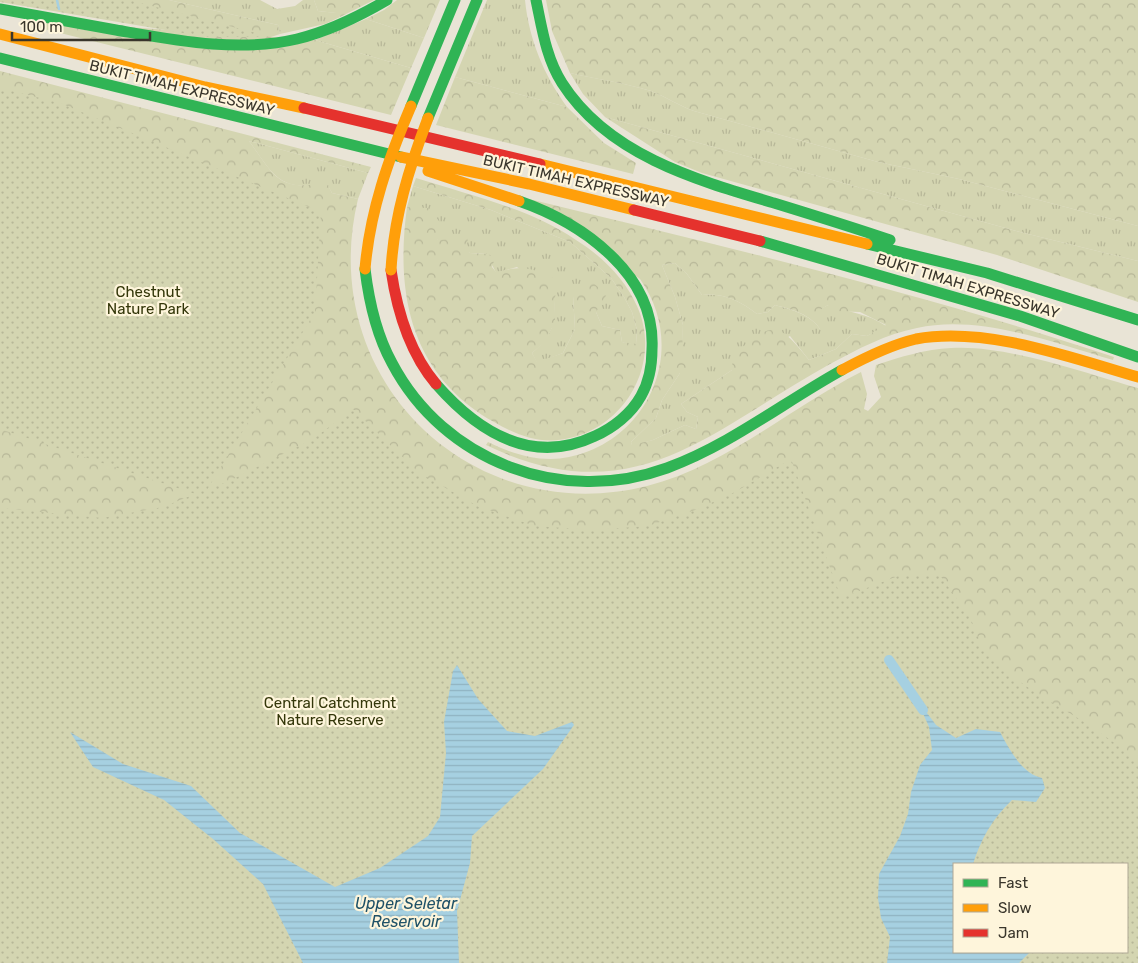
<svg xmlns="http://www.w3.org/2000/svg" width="1138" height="963" font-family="Rubik,sans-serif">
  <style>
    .grass { fill: url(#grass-tufts) }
    .forest { fill: url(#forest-crowns); fill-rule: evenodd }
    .park { fill: url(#park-dots); fill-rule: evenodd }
    .water { fill: url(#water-rules) }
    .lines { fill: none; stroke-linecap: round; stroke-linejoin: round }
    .stream { stroke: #a6d0e1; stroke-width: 2.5 }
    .canal { stroke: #a6d0e1; stroke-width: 10 }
    .fast { stroke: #30b455; stroke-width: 11 }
    .slow { stroke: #ff9f0a; stroke-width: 11 }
    .jam { stroke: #e5322d; stroke-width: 11 }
    .slow-bridge { stroke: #ff9f0a; stroke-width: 11 }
    .labels { text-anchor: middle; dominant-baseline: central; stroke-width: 4.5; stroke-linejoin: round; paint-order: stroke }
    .street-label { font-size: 15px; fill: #39352b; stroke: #fef5db }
    .park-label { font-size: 15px; fill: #34370a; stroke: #fef5db }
    .water-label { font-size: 16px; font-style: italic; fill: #1f5167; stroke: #fef5db }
  </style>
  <defs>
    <pattern id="grass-tufts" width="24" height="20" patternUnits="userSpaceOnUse" patternTransform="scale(1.25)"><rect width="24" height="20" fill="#d4d5b1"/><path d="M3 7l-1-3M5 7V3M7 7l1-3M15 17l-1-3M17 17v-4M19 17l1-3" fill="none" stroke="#b7b798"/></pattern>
    <pattern id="forest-crowns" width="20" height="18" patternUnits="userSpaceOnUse" patternTransform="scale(1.25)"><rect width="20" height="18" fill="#d4d5b1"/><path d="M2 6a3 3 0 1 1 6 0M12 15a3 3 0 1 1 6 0" fill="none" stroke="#b7b798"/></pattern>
    <pattern id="park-dots" width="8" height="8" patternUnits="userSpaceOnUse" patternTransform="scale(1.25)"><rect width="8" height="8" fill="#d4d5b1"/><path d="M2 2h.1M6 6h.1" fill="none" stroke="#b7b798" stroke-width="1.8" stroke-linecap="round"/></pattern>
    <pattern id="water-rules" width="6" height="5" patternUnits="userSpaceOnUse" patternTransform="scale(1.25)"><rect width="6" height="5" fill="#a6d0e1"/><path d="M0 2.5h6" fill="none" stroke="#90b3c1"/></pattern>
  </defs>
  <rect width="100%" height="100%" fill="#e9e4d6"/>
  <!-- grass -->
  <path class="grass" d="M169 0H260L277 9 295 6 303 0H314L318 11 337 13 340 17 325 24 280 34 278 25Z
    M487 0H525C529 40 544 75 567 107L455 77Z
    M366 19 424 38 411 68 315 40Z
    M570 73C597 79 625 83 651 91 667 97 679 106 694 111L878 162 959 179 1138 226V261L1020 232 605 117 583 94Z
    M249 141 368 173 358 199 332 193 327 184C278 191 275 177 249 141Z
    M413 186 491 210 570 242 611 278 624 297 632 312 637 330 636 345 622 342 620 330 602 326 596 312 573 296 575 329 563 353 537 363 532 353C552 336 555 326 554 300L517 267 496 273 487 254 470 253 438 240 407 207Z
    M675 263 687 274 702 295C722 292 741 301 757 314L768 312 775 305C792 310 810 314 820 329L819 310 828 305C850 313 867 313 886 326L867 336 852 334 836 349 809 360 790 336 732 370 681 404 687 412 698 417 696 429 685 425 653 440 632 446 631 442 656 418 662 400 680 373 683 325 675 297 662 265Z"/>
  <!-- forest -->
  <path class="forest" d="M0 0H169L278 25 280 34 271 37Z
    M314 0H374L340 17 336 13 318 11Z
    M397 0H440L424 38 366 19 384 10Z
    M546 0H1138V226L959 179 878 162 694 111C679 106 667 97 651 91 625 83 596 79 570 73L552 31Z
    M41 21 315 40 411 68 391 115 40 28Z
    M0 71 371 167 368 173 249 141C276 178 278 191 327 183L332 193 358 199C315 377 469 530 647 486 725 466 790 408 861 372L867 394 864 409 868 411 881 397 874 376 876 365C901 357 925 349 951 348 1004 344 1085 373 1138 388V886L1127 864 976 855 0 963Z
    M455 77 567 107 604 143 636 163 633 174 436 125Z
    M605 117 1020 232 1138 261V302L997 255 702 173 675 162Z
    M416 178C469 195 529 208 576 240 602 256 625 279 637 306 662 361 627 425 570 438 542 445 518 436 494 422 411 375 395 295 407 207L428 208 444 227 437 237 438 240 468 238 466 250 470 253 487 254 495 258 492 267 496 272C524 265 535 268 560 282L554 300 555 321 546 341 532 353 537 362 563 353 575 329 573 296 587 278 607 294 596 312 602 326 620 330 622 342 636 344 637 330 632 312 624 297 611 278 570 242 491 210 413 186Z
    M529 199C726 247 922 293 1114 357L1113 360C1054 343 980 314 917 328 886 334 858 349 830 364 709 431 634 516 486 445L488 442C512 454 541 463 569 457 650 440 689 348 640 279ZM675 263 687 274 702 295C722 292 741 301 757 314L768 312 775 305C793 310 810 314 820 329L826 326 820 310 828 305 832 311 860 312 886 325 867 336 852 334 836 349 809 360C776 318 771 323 733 355L732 370 681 404 687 412 698 417 696 429 685 425 653 440 632 445 631 442 656 418 662 400 680 373H692L695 365 690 359 682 355 683 325 675 297 662 265Z"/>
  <!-- park -->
  <path class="park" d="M0 0H129L271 37H207L0 2Z
    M0 88 60 103 321 212 315 312 207 490 231 480 313 439 353 409 418 472 479 507 535 526 593 530 648 526 698 509 735 492 791 459 841 598 898 576 939 574 970 617 982 647 1003 670 1036 693 1091 726 1138 760V963H0V508L102 518 163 507 195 494 0 429ZM954 864H1127V952H954Z"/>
  <!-- water -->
  <path class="water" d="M457 665 478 699 507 731 535 736 572 722 574 725 543 769 472 836 470 863 457 911 459 963H303L263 884 213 839 164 800 93 767 70 732 123 764 191 786 240 833 335 887 380 868 428 836 440 817 446 753 444 722 453 671Z
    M924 709 936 725 956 738 976 729 1000 732C1009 749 1022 774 1042 778L1045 788 1036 802 1012 800C992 819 981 839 973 864H954V952H1030L1019 963H887L890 937 881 918 878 898 879 874 900 836 908 814 911 792 920 765 932 750 929 727 922 711Z"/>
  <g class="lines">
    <!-- stream -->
    <path class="stream" d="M57 0 59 9"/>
    <!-- canal -->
    <path class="canal" d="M889 660 923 710"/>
    <!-- fast -->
    <path class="fast" d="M536 0C542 28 546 58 562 83 608 155 696 180 774 203 813 215 852 227 890 240
      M0 9C39 16 77 23 116 30 174 40 238 53 297 39 330 31 358 17 387 0
      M0 58 401 157
      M411 106 455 0
      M428 118 477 0
      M760 241 1020 316 1138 357
      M867 244 987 273 1138 320
      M365 269C369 302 376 334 392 363 444 462 562 506 667 468 730 445 784 402 842 370
      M436 384C478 432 532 466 595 436 613 428 631 414 641 396 649 382 652 365 652 349 656 274 582 223 519 201"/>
    <!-- slow -->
    <path class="slow" d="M0 34 205 87 304 108
      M401 157 529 184 634 210
      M540 164 867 244
      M428 171 519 201
      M842 370C866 357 890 345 916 339 986 326 1072 358 1138 377"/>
    <!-- jam -->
    <path class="jam" d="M304 108 540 164
      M634 210 760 241
      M391 270C397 311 409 352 436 384"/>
    <!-- slow-bridge -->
    <path class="slow-bridge" d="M365 269C370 211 388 160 411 106
      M391 270C394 216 409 168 428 118"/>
  </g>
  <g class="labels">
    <!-- street labels -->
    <g class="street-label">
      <text transform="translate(182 88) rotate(14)">BUKIT TIMAH EXPRESSWAY</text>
      <text transform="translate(576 181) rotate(13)">BUKIT TIMAH EXPRESSWAY</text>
      <text transform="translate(968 286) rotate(17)">BUKIT TIMAH EXPRESSWAY</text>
    </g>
    <!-- park labels -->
    <g class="park-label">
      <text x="148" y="292">Chestnut<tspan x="148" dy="17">Nature Park</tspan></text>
      <text x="330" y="703">Central Catchment<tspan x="330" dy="17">Nature Reserve</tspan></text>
    </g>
    <!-- water labels -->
    <g class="water-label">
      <text x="406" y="903">Upper Seletar<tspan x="406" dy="18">Reservoir</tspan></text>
    </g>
  </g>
  <!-- legend -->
  <rect x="953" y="863" width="175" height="90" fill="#fef5db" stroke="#afa895"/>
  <rect x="963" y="879" width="25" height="8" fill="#30b455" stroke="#afa895"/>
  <text x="998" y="888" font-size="15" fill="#39352b">Fast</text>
  <rect x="963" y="904" width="25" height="8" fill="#ff9f0a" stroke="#afa895"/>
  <text x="998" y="913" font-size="15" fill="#39352b">Slow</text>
  <rect x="963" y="929" width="25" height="8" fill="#e5322d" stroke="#afa895"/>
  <text x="998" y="938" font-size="15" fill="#39352b">Jam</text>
  <!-- scale -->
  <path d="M12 32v8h138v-8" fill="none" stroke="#39352b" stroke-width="2.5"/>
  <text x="20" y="32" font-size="15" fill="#39352b" stroke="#fef5db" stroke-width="4" paint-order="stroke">100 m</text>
</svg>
